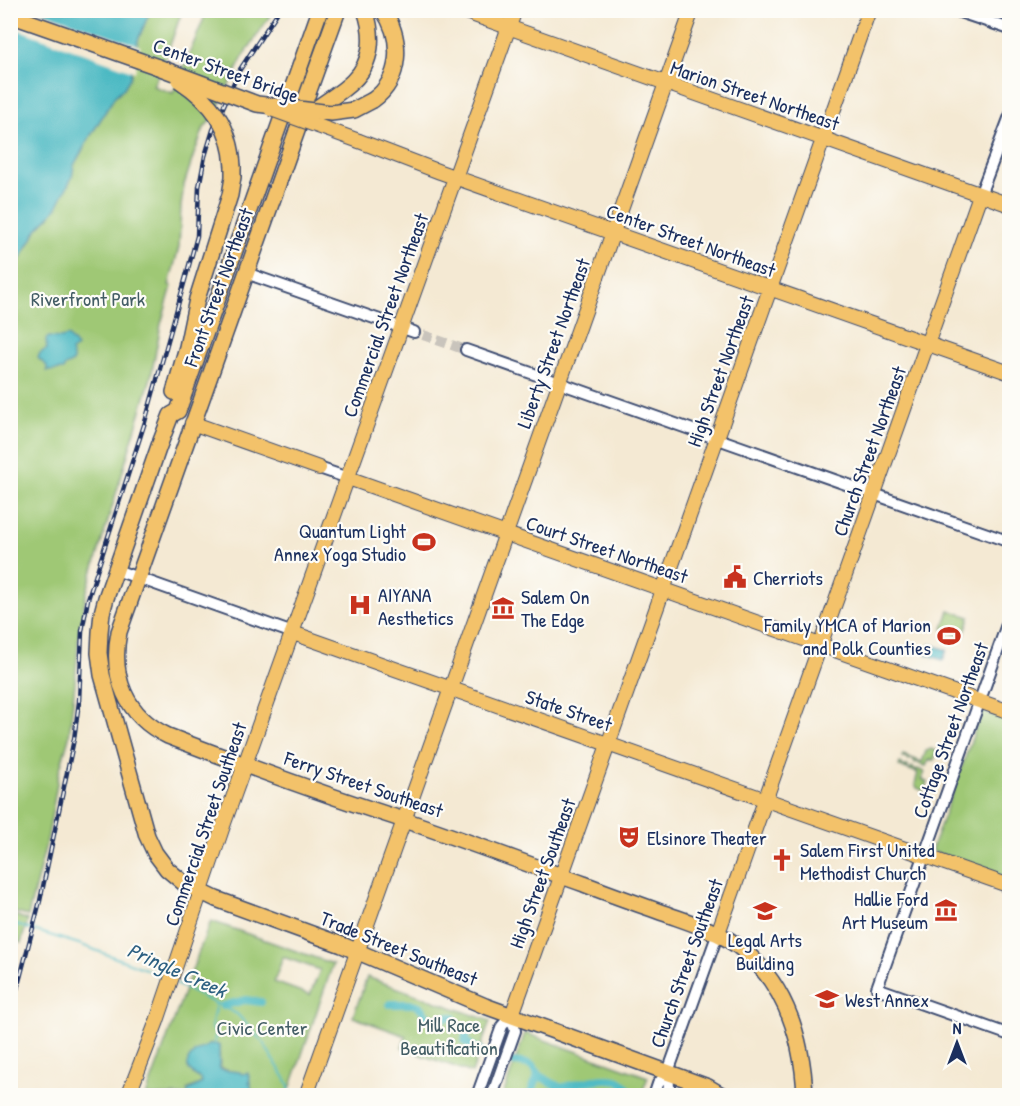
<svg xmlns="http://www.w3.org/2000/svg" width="1020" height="1106" font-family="'Patrick Hand',sans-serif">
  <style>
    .green { fill: #9fc874; stroke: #5d7c69; stroke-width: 1.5; fill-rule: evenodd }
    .water { fill: #4bb9c3; stroke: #337490; stroke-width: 1.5 }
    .pier { fill: #f4e9d3 }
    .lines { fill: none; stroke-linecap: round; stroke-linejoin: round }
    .stream { stroke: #4bb9c3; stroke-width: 2 }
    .canal { stroke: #4bb9c3; stroke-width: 8 }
    .minor-tunnel { stroke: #c9c4bc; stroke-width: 10; stroke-dasharray: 10 5; stroke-linecap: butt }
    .minor-casing { stroke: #3c4b70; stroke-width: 14 }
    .major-casing { stroke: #3c4b70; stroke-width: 16 }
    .highway-casing { stroke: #3c4b70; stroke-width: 18 }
    .minor { stroke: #fff; stroke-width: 10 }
    .major { stroke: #f3c26a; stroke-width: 14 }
    .highway { stroke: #f3c26a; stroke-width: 15 }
    .rail-casing { stroke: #1b2f5e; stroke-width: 4.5 }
    .rail { stroke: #fdfcf7; stroke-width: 2; stroke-dasharray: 7; stroke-linecap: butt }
    .major-bridge-casing { stroke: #3c4b70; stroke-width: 16; stroke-linecap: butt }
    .highway-bridge-casing { stroke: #3c4b70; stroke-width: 18; stroke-linecap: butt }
    .major-bridge { stroke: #f3c26a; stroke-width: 14 }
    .highway-bridge { stroke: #f3c26a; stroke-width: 15 }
    .labels { text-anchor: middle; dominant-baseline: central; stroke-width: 4.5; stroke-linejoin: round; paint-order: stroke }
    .street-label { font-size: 20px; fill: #1b2f5e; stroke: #fdfcf7 }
    .park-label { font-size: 20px; fill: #435d65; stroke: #fdfcf7 }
    .poi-label { font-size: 20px; fill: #1b2f5e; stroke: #fdfcf7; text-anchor: start }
    .water-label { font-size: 21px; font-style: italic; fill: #2c5f81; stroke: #fdfcf7 }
  </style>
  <rect width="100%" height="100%" fill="#fdfcf7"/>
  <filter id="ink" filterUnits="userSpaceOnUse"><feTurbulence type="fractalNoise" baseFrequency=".0167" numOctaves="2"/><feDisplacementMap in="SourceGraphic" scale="12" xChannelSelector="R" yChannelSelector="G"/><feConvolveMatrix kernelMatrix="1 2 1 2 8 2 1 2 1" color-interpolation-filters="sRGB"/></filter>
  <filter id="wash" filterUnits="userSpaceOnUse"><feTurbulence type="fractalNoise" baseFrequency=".008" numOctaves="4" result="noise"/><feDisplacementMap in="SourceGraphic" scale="24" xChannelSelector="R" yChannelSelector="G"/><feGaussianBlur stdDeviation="1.35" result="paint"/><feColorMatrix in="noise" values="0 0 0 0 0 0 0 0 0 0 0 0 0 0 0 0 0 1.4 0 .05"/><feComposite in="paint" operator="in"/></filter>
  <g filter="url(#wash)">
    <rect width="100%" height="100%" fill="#f4e9d3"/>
    <!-- green -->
    <path class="green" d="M150 11H182L167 54 153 86 173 93 207 11H273L243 57 213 117 204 128 194 154 184 185 181 206 179 247 169 285 172 286 161 324 151 377 86 594 79 633 75 683 69 737 59 772 48 836 28 916 10 911V283L18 263 38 228 50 216 72 177 74 165 91 135 115 96 124 88 130 78 138 40Z
      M949 610 970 617 964 636 943 629Z
      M982 711 1009 720V879L931 851Z
      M931 749 937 751 934 760H929L926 766 919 764V762H917L916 763 914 762V760L910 759 909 760 905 757 904 758 902 757 903 755 922 762 926 751Z
      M900 763 902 764V766H908L907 768 911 769 912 767 916 771 917 769 925 772 922 779 927 782 924 791 917 788 915 784 918 773 899 766Z
      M11 914 28 920 21 943 11 939Z
      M211 921 333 964 288 1095H253L250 1083H248L240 1074 220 1068 219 1046C198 1047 198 1051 188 1067L193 1074 201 1079 202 1083 187 1090 189 1095 146 1096 201 946ZM283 957 320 970 310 995 274 982Z
      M367 977 490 1021 472 1073 402 1048 406 1036 353 1017Z
      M525 1033 648 1077 641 1095H503Z"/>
    <!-- water -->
    <path class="water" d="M11 11H150L138 40 130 78 124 88 115 96 91 135 74 165 72 177 57 207 50 216 38 228 18 263 11 283Z
      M68 336 77 347 71 351 73 358V362L65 366 63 370 47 371V366L38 358 40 353 47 349 46 339 49 337 61 338Z
      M930 644 947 650 943 660 926 654Z
      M211 1044 219 1045V1066L221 1070 240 1072 241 1074 248 1073 250 1081 248 1082H250L253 1095H189L187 1091 202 1083 201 1079C193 1074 186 1071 188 1060L195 1052Z"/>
    <!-- pier -->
    <path class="pier" d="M11 11H40L140 46 135 72 11 27Z"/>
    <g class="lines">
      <!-- stream -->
      <path class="stream" d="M10 923 79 944 151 971 166 979
        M176 984 237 1014 262 1041 288 1083 291 1096
        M214 1044 216 1033 211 1028 216 1003"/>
      <!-- canal -->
      <path class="canal" d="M390 1004H413L419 1006 430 1019C440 1021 444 1016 453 1017
        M223 1006 245 1000 261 1002
        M466 1034 465 1042 483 1052
        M510 1061C523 1065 533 1060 538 1075L530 1096
        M538 1075 561 1088
        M557 1096 561 1088C576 1084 605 1075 619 1081 625 1084 629 1090 632 1096"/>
    </g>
  </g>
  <g filter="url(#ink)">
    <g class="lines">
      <!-- minor-tunnel -->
      <path class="minor-tunnel" d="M423 335 466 350"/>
      <!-- minor casing -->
      <g class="minor-casing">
        <path id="minor" d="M954 10 1010 29
          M980 195 1010 116
          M246 273 414 332
          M466 350 1010 542
          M319 468 348 478
          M116 570 293 633
          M1010 616 877 988 1010 1035
          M477 1096 502 1026 512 1015
          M492 1096 515 1031 512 1015
          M654 1096 658 1084 668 1072 718 933
          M666 1096 669 1087 668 1072"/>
      </g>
      <!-- major casing -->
      <g class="major-casing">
        <path id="major" d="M460 10 1010 205
          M359 141 440 172 1010 373
          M192 423 319 468
          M348 478 1010 712
          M293 633 1010 886
          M718 933 980 195
          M512 1015 869 10
          M128 1096 157 1021 224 823 515 10
          M306 1096 692 10"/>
      </g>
      <!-- highway casing -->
      <g class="highway-casing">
        <path id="highway" d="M320 10 178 411 171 415 159 446 106 598 102 613 100 632 99 653 102 675 147 836 155 853 167 869 185 884 216 899 342 945 485 1006 708 1087 723 1096
          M338 10 303 107 299 125 119 632C110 677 126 716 168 736 246 766 325 795 404 820 464 840 524 863 584 884 612 895 641 905 669 915 700 926 730 935 753 959 790 996 803 1045 805 1096
          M10 15 158 67
          M373 100C402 79 403 39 383 10
          M307 116C321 103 339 95 353 81 373 62 374 35 365 10
          M174 392 187 347 197 299 230 195 233 177V167"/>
      </g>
      <!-- minor -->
      <use href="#minor" class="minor"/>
      <!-- major -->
      <use href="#major" class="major"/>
      <!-- highway -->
      <use href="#highway" class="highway"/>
      <!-- rail casing -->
      <g class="rail-casing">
        <path id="rail" d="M10 1016 40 901 74 739 79 702 82 631 88 599 145 422 185 280 197 236 199 187 205 156 213 130 239 71 279 10"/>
      </g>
      <!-- rail -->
      <use href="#rail" class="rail"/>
      <!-- major-bridge casing -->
      <g class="major-bridge-casing">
        <path id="major-bridge" d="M271 109 359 141"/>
      </g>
      <!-- highway-bridge casing -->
      <g class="highway-bridge-casing">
        <path id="highway-bridge" d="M158 67 257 104 331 113 354 110 373 100
          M179 80C212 102 231 126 233 167"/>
      </g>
      <!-- major-bridge -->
      <use href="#major-bridge" class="major-bridge"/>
      <!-- highway-bridge -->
      <use href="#highway-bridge" class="highway-bridge"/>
    </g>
  </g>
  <!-- icons -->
  <defs>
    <g id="stadium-bare" transform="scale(1.8)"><path d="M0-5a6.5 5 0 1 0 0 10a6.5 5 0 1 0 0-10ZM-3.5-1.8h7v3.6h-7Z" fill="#c8321e" stroke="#fdfcf7" stroke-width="2.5" paint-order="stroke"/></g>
    <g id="civic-bare" transform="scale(1.8)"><path d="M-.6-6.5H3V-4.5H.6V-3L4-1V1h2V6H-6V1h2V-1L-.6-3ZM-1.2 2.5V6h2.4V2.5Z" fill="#c8321e" stroke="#fdfcf7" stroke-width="2.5" paint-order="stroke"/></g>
    <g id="hospital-bare" transform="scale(1.8)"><path d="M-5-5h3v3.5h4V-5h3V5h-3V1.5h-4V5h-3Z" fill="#c8321e" stroke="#fdfcf7" stroke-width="2.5" paint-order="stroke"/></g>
    <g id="museum-bare" transform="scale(1.8)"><path d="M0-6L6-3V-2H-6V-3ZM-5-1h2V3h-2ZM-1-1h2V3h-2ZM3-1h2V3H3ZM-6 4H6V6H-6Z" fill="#c8321e" stroke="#fdfcf7" stroke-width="2.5" paint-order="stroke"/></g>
    <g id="theatre-bare" transform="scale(1.8)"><path d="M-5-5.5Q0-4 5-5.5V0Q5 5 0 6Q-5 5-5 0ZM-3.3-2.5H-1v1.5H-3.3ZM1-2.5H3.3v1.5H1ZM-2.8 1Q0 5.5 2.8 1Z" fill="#c8321e" stroke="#fdfcf7" stroke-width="2.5" paint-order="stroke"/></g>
    <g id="church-bare" transform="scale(1.8)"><path d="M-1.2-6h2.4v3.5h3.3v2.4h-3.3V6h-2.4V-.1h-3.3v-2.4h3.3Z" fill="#c8321e" stroke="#fdfcf7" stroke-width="2.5" paint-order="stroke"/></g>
    <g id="university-bare" transform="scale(1.8)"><path d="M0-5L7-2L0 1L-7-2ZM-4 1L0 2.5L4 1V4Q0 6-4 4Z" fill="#c8321e" stroke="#fdfcf7" stroke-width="2.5" paint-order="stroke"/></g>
  </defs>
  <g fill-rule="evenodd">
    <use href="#stadium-bare" x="424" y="542"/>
    <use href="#civic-bare" x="735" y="577"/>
    <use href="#hospital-bare" x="360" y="605"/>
    <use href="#museum-bare" x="503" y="608"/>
    <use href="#stadium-bare" x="949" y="636"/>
    <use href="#theatre-bare" x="629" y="837"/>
    <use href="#church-bare" x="782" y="860"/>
    <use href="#museum-bare" x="946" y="910"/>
    <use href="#university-bare" x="765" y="911"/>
    <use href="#university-bare" x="827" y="999"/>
  </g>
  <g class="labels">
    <!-- street labels -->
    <g class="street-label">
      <text transform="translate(226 70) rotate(20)">Center Street Bridge</text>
      <text transform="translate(755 95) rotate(19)">Marion Street Northeast</text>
      <text transform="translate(691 240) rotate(20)">Center Street Northeast</text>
      <text transform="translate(218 287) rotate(-70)">Front Street Northeast</text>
      <text transform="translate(385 315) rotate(-70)">Commercial Street Northeast</text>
      <text transform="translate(553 343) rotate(-70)">Liberty Street Northeast</text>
      <text transform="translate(720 371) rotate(-70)">High Street Northeast</text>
      <text transform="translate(869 451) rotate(-70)">Church Street Northeast</text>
      <text transform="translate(607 549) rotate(19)">Court Street Northeast</text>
      <text transform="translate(569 710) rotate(19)">State Street</text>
      <text transform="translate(950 730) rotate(-70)">Cottage Street Northeast</text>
      <text transform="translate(364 784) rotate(19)">Ferry Street Southeast</text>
      <text transform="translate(205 824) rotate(-71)">Commercial Street Southeast</text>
      <text transform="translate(542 873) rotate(-70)">High Street Southeast</text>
      <text transform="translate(399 948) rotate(22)">Trade Street Southeast</text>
      <text transform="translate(686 963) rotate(-70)">Church Street Southeast</text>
    </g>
    <!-- park labels -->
    <g class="park-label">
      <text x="88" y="298">Riverfront Park</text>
      <text x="449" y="1024">Mill Race<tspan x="449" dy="23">Beautification</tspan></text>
      <text x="262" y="1027">Civic Center</text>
    </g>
    <!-- poi labels -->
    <g class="poi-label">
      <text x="406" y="530" text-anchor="end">Quantum Light<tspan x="406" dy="23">Annex Yoga Studio</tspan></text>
      <text x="753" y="577">Cherriots</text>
      <text x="378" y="594">AIYANA<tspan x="378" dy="23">Aesthetics</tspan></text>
      <text x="521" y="596">Salem On<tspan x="521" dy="23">The Edge</tspan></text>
      <text x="931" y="624" text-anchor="end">Family YMCA of Marion<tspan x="931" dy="23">and Polk Counties</tspan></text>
      <text x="647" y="837">Elsinore Theater</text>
      <text x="800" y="849">Salem First United<tspan x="800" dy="23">Methodist Church</tspan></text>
      <text x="928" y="898" text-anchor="end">Hallie Ford<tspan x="928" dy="23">Art Museum</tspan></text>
      <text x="765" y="939" text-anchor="middle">Legal Arts<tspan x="765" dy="23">Building</tspan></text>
      <text x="845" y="999">West Annex</text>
    </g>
    <!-- water labels -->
    <g class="water-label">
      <text transform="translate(177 970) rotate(24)">Pringle Creek</text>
    </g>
  </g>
  <!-- margin -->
  <rect width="1020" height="1106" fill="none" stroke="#fdfcf7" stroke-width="36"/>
  <!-- north arrow -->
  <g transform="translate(957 1043)" stroke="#fdfcf7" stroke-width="4.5" paint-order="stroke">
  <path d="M0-4.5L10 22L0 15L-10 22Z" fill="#1b2f5e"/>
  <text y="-9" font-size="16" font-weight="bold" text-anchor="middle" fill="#1b2f5e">N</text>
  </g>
</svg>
